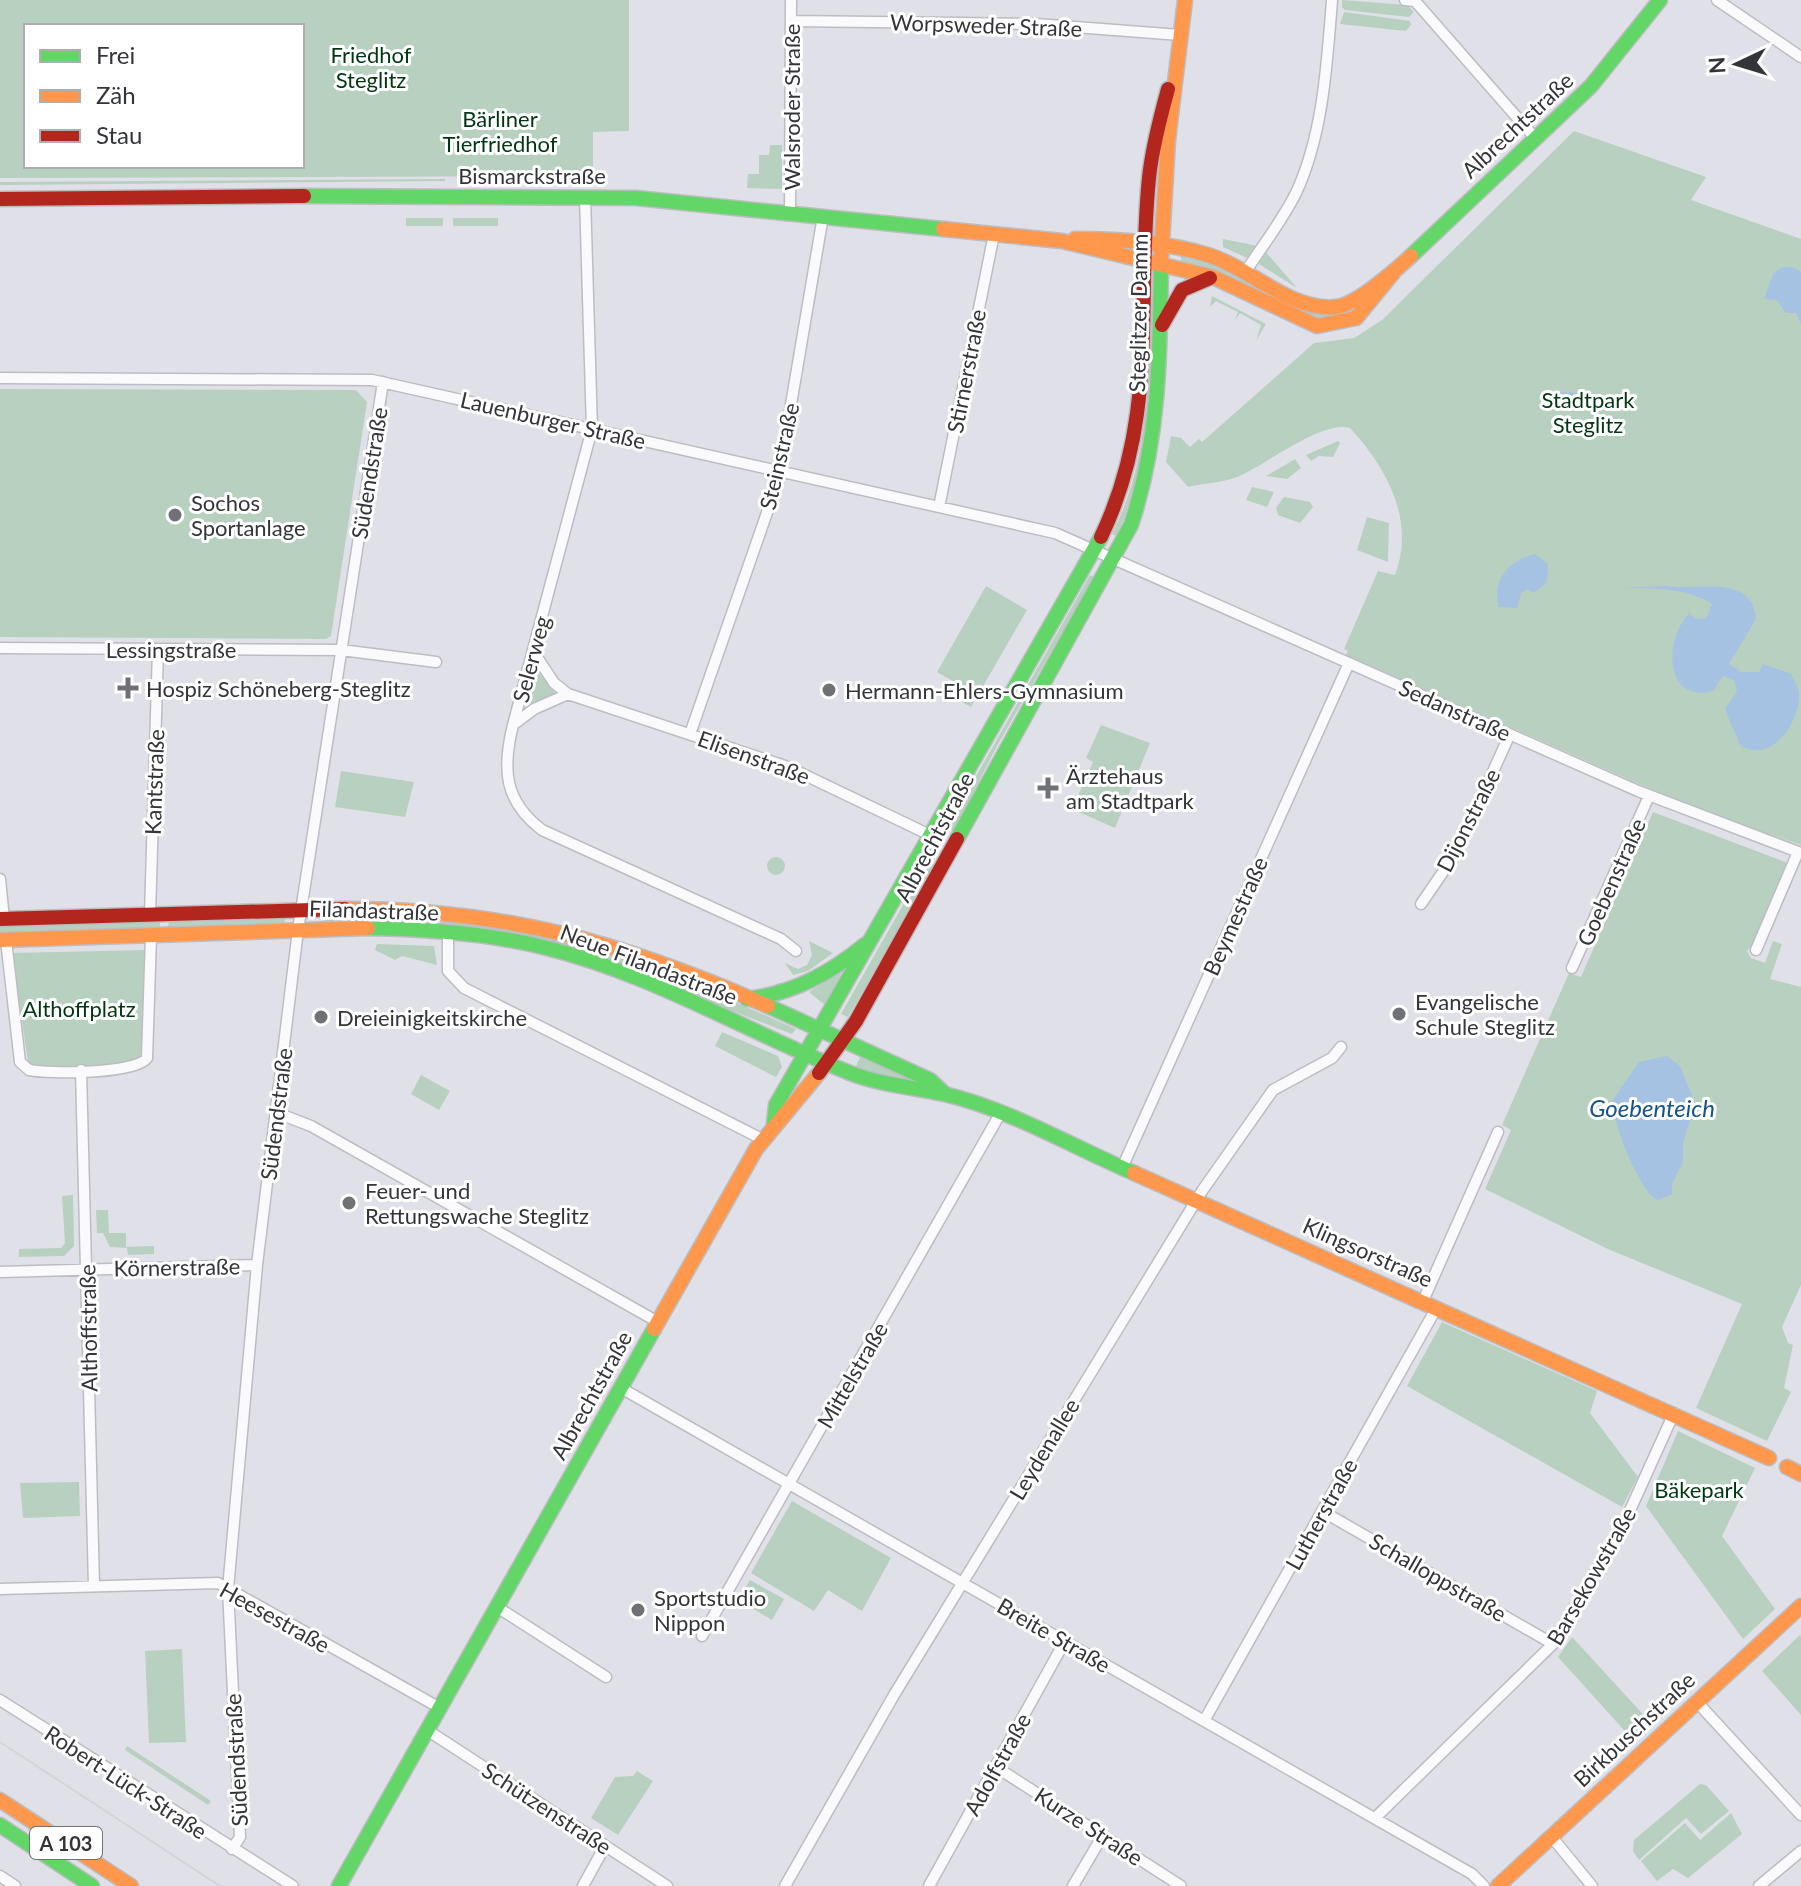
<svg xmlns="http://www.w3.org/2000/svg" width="1801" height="1886" font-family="Lato,sans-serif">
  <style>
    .green { fill: #b8d0bf; fill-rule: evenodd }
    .water { fill: #a5c2e2 }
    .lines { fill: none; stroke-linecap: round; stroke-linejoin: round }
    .street-casing { stroke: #bcbdc2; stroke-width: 13 }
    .fast-casing { stroke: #bcbdc2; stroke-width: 17 }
    .slow-casing { stroke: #bcbdc2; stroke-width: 17 }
    .jam-casing { stroke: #bcbdc2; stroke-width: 17 }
    .street { stroke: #fafafc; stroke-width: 10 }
    .fast { stroke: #63d668; stroke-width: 14 }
    .slow { stroke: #ff974d; stroke-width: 14 }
    .jam { stroke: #b3261e; stroke-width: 14 }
    .tram { stroke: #d3d4d6; stroke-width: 2 }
    .poi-dot { fill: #707176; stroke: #fff; stroke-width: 3 }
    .labels { text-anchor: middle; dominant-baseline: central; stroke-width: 6; stroke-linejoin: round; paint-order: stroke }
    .shield { fill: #fff; stroke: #707274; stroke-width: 2 }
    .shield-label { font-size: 20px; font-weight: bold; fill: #333539 }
    .street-label { font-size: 22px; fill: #333539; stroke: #fff }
    .park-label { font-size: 22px; fill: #003712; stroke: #fff }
    .poi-label { font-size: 22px; fill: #333539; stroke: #fff; text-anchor: start }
    .water-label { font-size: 24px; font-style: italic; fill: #165387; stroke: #fff }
  </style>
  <rect width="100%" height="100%" fill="#e0e1e8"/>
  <!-- green -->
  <path class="green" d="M0 0H629V131L593 132V176L0 178ZM26 26H302V166H26Z
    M1342 0 1407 5 1414 12 1409 17 1345 10 1342 7Z
    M1344 12 1410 21 1411 25 1406 31 1340 24Z
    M1574 131 1706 177 1691 200 1801 239V845L1689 806 1346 655 1348 651 1344 649 1378 571 1395 575C1416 520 1386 467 1350 428 1321 420 1265 466 1237 477 1222 483 1204 483 1188 487L1166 462 1171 436 1181 438 1190 447 1199 439 1202 442 1314 343 1354 338 1382 320Z
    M770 145H782V189L747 188 748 174H759V155H769Z
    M445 179V181L0 185V182Z
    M406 218H443V226H406Z
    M453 218H498V226H453Z
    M1223 239 1258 246 1247 258 1223 247Z
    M1266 252 1297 288 1259 264Z
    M1181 257C1202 261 1222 267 1241 277 1281 297 1319 333 1362 301L1364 303C1316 338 1284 304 1240 282 1221 273 1201 268 1181 263Z
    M1212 296 1266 324 1256 341 1261 325 1240 313 1235 320 1238 312 1216 301 1210 307Z
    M1149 299H1153C1152 389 1152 451 1117 536L1112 534C1150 459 1148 381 1149 299Z
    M0 389 356 390 367 402 331 636 326 639 0 637Z
    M1338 441 1340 443 1333 457 1319 456 1311 461 1306 455Z
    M1295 459 1301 468 1287 479 1266 476Z
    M1252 487 1274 492 1267 507 1246 500Z
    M1284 497 1310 502 1313 507 1300 523 1278 515 1276 508Z
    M1367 517 1389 523 1388 562 1357 550Z
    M1090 575 1094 577 997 746 954 830H950L949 824Z
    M986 586 1027 610 971 707 962 702 968 690 937 672Z
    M539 673 555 693 529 706 536 675Z
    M1101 725 1150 743 1115 828 1072 809 1093 762 1086 758Z
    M341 771 414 782 405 817 335 807Z
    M1653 812 1788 863 1757 939 1747 951 1751 958 1765 963 1773 941 1782 944 1770 979 1801 987V1285L1782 1327 1788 1343 1793 1345 1784 1388 1791 1392 1767 1441 1696 1408 1742 1304 1610 1250 1485 1189 1511 1130 1502 1125 1569 973 1581 977Z
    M767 866a9 9 0 1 1 18 0a9 9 0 1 1-18 0Z
    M928 861 935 865 848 1017 841 1014Z
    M374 916 433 918 432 925 323 924 324 918Z
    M285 919 284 925 168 926 169 922Z
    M441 919C579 934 671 973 796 1029L792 1034 683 992 440 926Z
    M142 922H160V928L0 933V927Z
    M809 941 833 953 808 971 793 975 785 963 798 969 807 965 812 955Z
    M377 944 434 946 437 965 402 956 395 960 375 950Z
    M146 950 144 1058 135 1064 34 1067 28 1062 12 953Z
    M842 971 826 1006 809 992Z
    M722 1032 778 1056 782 1067 776 1077 715 1046Z
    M860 1057 925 1086 926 1088 855 1069Z
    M421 1075 450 1091 439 1110 411 1094Z
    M73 1195 74 1246 64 1256 19 1257V1249L61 1248 65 1243 62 1196Z
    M96 1210H108L109 1233H126V1247L154 1246V1254L128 1255 127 1248 110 1247 103 1233H97Z
    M1442 1322 1597 1391 1590 1413 1638 1477 1622 1507 1407 1386Z
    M1678 1431 1755 1468 1722 1536 1775 1609 1743 1639 1646 1506Z
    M79 1482 80 1516 23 1518 20 1483Z
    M792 1501 891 1558 862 1611 828 1590 814 1611 751 1573Z
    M750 1580 784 1599 772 1620 738 1600Z
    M1800 1635 1801 1637V1715L1762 1671Z
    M1572 1637 1651 1723 1633 1740 1558 1657Z
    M182 1649 186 1742 149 1743 145 1651Z
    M127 1746 211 1801 208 1805 125 1750Z
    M637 1771 653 1781 618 1835 591 1818 615 1777 633 1776Z
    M1700 1784 1706 1785 1729 1811 1701 1834 1686 1818 1639 1860 1633 1851 1634 1840Z
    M1731 1813 1742 1834 1688 1878 1673 1869 1657 1881 1641 1861 1685 1823 1700 1840Z"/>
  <!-- water -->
  <path class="water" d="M1782 267H1793L1801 272V324L1796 313H1786L1777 300 1764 299 1773 274Z
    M1551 392 1582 393V410L1550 409Z
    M1535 554 1548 564 1547 582 1534 593 1528 589 1521 593 1517 608 1499 607C1491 580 1510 560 1535 554Z
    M1666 586C1696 591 1753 573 1756 619L1729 664 1741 672H1759L1763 664 1791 674C1793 679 1798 686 1799 692 1801 722 1771 765 1740 745L1725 709 1737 691 1734 680 1723 676 1713 691C1666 704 1662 643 1689 613L1696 619 1706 618 1712 604C1684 586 1651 589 1619 588Z
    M1667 1056 1680 1066 1695 1103 1683 1143V1162L1672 1184V1194L1658 1200C1640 1194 1612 1120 1612 1101L1639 1062Z"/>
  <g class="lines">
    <!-- street casing -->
    <g class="street-casing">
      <path id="street" d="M1405 0 1415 1 1535 138
        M1717 0 1801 57
        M791 21 1036 24 1180 35
        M585 197 592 429 513 725C502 769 504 801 542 830L781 939 796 951
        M790 213 791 0
        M1246 271C1263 245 1282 221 1296 193 1323 135 1327 64 1332 0
        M0 378 372 380 1055 533 1638 791 1801 853
        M939 507 994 234
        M0 648 341 650 436 662
        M533 651 554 683 568 694 788 767 932 836
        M514 724 534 709 568 694
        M690 734 778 481 823 216
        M0 879 4 919
        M1421 904 1456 853 1510 734
        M150 915 158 649
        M448 932V971L464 988 762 1139
        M6 940 20 1062 29 1070C50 1074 136 1074 147 1058L151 936
        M1756 950 1798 852
        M1572 968 1649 796
        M81 1070 94 1586
        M277 1113 311 1126 658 1322
        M1122 1168 1349 663
        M0 1272 257 1265
        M1423 1301 1498 1132
        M621 1388 1472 1874 1484 1886
        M1322 1511 1553 1644
        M0 1589 218 1583 440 1708
        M497 1607 606 1677
        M702 1636 1000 1114
        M0 1700 293 1886
        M1697 1702 1801 1815
        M1204 1721 1437 1307
        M427 1730 667 1886
        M996 1767 1181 1886
        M1375 1818 1553 1644 1627 1517 1674 1413
        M1551 1836 1592 1886
        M232 1849 240 1837 228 1589 257 1265 298 930 383 382
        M0 1876 15 1886
        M583 1886 605 1846
        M785 1886 894 1695 1202 1191 1273 1090 1332 1058 1341 1047
        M929 1886 1065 1641
        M1073 1886 1103 1835
        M1759 1886 1801 1851"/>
    </g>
    <!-- fast casing -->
    <g class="fast-casing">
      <path id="fast" d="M304 196 636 198 943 229
        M1411 256 1591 86 1660 0
        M957 839 1131 525C1160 438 1160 351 1161 260
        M368 928C426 929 487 933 543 947 651 973 747 1032 850 1073 881 1085 913 1087 944 1094 1009 1109 1073 1147 1134 1173
        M747 999C794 993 829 974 866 944
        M768 1006 930 1080 945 1094
        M774 1123 776 1105 1101 537
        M0 1825 92 1886
        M339 1886 654 1329"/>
    </g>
    <!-- slow casing -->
    <g class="slow-casing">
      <path id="slow" d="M943 229 1062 241 1213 277 1317 326 1356 318 1393 273
        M1075 239C1119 239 1166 242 1208 255 1251 268 1291 312 1336 307 1356 305 1396 270 1411 256
        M1161 260 1168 140 1185 0
        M345 909C504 909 624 943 768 1006
        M0 940 368 928
        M1134 1173 1769 1458
        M654 1329 756 1149 819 1073
        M1787 1467 1801 1474
        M0 1800 131 1886
        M1498 1886 1801 1606"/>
    </g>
    <!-- jam casing -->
    <g class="jam-casing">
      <path id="jam" d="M0 199 304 196
        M1162 325 1182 290 1210 278
        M1101 537C1159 415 1136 307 1149 178 1152 148 1160 118 1168 89
        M0 919 345 909
        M819 1073 856 1021 957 839"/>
    </g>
    <!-- street -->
    <use href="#street" class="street"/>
    <!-- fast -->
    <use href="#fast" class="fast"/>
    <!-- slow -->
    <use href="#slow" class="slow"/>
    <!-- jam -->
    <use href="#jam" class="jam"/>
    <!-- tram -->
    <path class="tram" d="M0 1742 220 1886"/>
  </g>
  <!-- markers -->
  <g class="poi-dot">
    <circle cx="175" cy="515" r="8"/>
    <path d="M124 676h8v8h8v8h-8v8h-8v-8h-8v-8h8z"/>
    <circle cx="829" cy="690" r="8"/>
    <path d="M1044 776h8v8h8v8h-8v8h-8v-8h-8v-8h8z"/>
    <circle cx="1399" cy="1014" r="8"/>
    <circle cx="321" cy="1017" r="8"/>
    <circle cx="349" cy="1203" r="8"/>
    <circle cx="638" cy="1610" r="8"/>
  </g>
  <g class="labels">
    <!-- shield labels -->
    <rect class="shield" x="30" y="1827" width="72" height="32" rx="6"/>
    <g class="shield-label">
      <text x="66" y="1843">A 103</text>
    </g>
    <!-- street labels -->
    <g class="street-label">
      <text transform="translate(986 25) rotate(2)">Worpsweder Straße</text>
      <text transform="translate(791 107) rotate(-90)">Walsroder Straße</text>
      <text transform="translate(1517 125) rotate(-43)">Albrechtstraße</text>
      <text x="532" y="175">Bismarckstraße</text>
      <text transform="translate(1138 313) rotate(-89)">Steglitzer Damm</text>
      <text transform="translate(966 371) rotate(-79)">Stirnerstraße</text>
      <text transform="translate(553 420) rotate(13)">Lauenburger Straße</text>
      <text transform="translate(779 456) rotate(-77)">Steinstraße</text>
      <text transform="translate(369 473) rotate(-81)">Südendstraße</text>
      <text x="171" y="649">Lessingstraße</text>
      <text transform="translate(531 659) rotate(-75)">Selerweg</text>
      <text transform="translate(1455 710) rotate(24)">Sedanstraße</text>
      <text transform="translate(754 757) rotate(20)">Elisenstraße</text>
      <text transform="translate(154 782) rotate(-88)">Kantstraße</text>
      <text transform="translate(1468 820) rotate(-63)">Dijonstraße</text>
      <text transform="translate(934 837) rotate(-62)">Albrechtstraße</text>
      <text transform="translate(1611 882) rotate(-66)">Goebenstraße</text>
      <text transform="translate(374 910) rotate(2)">Filandastraße</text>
      <text transform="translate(1235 916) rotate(-66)">Beymestraße</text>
      <text transform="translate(649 964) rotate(21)">Neue Filandastraße</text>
      <text transform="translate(276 1114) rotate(-83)">Südendstraße</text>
      <text transform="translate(1368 1252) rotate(24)">Klingsorstraße</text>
      <text transform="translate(177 1267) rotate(-1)">Körnerstraße</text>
      <text transform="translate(88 1328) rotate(-91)">Althoffstraße</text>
      <text transform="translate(852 1375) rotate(-60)">Mittelstraße</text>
      <text transform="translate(591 1395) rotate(-61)">Albrechtstraße</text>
      <text transform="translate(1044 1449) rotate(-59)">Leydenallee</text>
      <text transform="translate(1321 1514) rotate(-61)">Lutherstraße</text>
      <text transform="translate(1591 1576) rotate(-60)">Barsekowstraße</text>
      <text transform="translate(1438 1577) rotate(30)">Schalloppstraße</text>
      <text transform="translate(275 1617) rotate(29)">Heesestraße</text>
      <text transform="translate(1054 1635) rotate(30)">Breite Straße</text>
      <text transform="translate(1634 1729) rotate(-43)">Birkbuschstraße</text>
      <text transform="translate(236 1760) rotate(-93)">Südendstraße</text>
      <text transform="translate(997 1764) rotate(-61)">Adolfstraße</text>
      <text transform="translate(126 1782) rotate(33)">Robert-Lück-Straße</text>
      <text transform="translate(547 1808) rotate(33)">Schützenstraße</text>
      <text transform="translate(1089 1826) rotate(33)">Kurze Straße</text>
    </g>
    <!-- park labels -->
    <g class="park-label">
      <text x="371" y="54">Friedhof<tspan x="371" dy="25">Steglitz</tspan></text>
      <text x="500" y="118">Bärliner<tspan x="500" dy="25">Tierfriedhof</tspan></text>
      <text x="1588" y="399">Stadtpark<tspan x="1588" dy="25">Steglitz</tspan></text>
      <text x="79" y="1008">Althoffplatz</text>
      <text x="1699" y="1489">Bäkepark</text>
    </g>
    <!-- poi labels -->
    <g class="poi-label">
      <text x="191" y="502">Sochos<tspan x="191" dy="25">Sportanlage</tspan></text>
      <text x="146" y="688">Hospiz Schöneberg-Steglitz</text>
      <text x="845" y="690">Hermann-Ehlers-Gymnasium</text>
      <text x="1066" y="775">Ärztehaus<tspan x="1066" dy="25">am Stadtpark</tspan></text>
      <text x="1415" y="1001">Evangelische<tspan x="1415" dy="25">Schule Steglitz</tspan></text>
      <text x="337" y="1017">Dreieinigkeitskirche</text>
      <text x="365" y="1190">Feuer- und<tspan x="365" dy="25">Rettungswache Steglitz</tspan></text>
      <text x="654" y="1597">Sportstudio<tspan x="654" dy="25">Nippon</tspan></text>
    </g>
    <!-- water labels -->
    <g class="water-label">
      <text x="1652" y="1107">Goebenteich</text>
    </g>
  </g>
  <!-- legend -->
  <rect x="24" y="24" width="280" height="144" fill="#ffffff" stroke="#adaeb0" stroke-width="2"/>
  <rect x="40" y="50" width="40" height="12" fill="#63d668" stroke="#adaeb0" stroke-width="2"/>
  <text x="96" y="64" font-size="24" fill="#333539">Frei</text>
  <rect x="40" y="90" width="40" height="12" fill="#ff974d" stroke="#adaeb0" stroke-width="2"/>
  <text x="96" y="104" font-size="24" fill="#333539">Zäh</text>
  <rect x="40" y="130" width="40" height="12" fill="#b3261e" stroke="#adaeb0" stroke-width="2"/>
  <text x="96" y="144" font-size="24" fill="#333539">Stau</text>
  <!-- north arrow -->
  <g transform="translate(1737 64) rotate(266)" stroke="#ffffff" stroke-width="6" paint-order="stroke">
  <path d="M0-6L14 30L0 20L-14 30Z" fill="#333539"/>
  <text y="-12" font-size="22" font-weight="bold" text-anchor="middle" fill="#333539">N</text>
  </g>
</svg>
